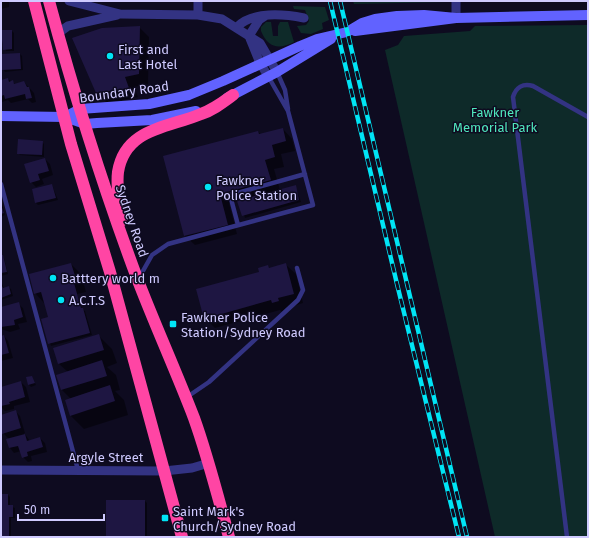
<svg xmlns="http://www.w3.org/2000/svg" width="589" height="538" font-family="'Fira Sans',sans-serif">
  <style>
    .green { fill: #0e2a29 }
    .shadow { fill: #0007 }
    .building { fill: #1e1642 }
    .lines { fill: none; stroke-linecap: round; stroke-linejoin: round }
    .lane { stroke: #333383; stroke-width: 4.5 }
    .street { stroke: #333383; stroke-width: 9 }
    .secondary { stroke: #6162ff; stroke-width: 10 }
    .highway { stroke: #ff45a4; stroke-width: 12 }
    .rail-casing { stroke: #00e4f5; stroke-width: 4.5 }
    .rail { stroke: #0e0b20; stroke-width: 3; stroke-dasharray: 9; stroke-linecap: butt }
    .poi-dot { fill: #00e4f5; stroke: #0e0b20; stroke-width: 1.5 }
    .labels { text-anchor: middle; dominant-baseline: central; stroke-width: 3; stroke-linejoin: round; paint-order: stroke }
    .poi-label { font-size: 13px; fill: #cfcaff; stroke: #0e0b20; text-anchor: start }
    .street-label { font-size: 13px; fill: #cfcaff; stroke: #0e0b20 }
    .park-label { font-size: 13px; fill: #4fe7bc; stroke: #0e0b20 }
  </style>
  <rect width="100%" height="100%" fill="#0e0b20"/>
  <!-- green -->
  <path class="green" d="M353 1H447L448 2 354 4Z
    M293 6 325 7 329 20 322 23 323 29 311 34 301 33 297 26 306 25 309 21 305 10 294 9Z
    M266 22H271L273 36H278V26L280 22H288L294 42C279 50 268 48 261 31V27Z
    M588 25V537H495L385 50 398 45 404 36 470 31 475 26Z"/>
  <!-- shadow -->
  <path class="shadow" d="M1 1H9V7L1 9Z
    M139 27 149 37 148 84 134 87 138 97 107 103 97 93Z
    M1 31H12L14 33V51H6L4 45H1Z
    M20 54 22 56 23 70 5 72 3 69Z
    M8 79 15 84 24 82 34 93 36 102 32 103 28 99 11 103 8 100 2 102 1 80Z
    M283 129 292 139 295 151 281 154 284 167 274 169 280 190 295 186 301 202 245 218 239 201 229 203 237 234 195 245 185 236 258 132 261 134Z
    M42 142 44 144V157L20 155 18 153Z
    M45 159 50 164 53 175 42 179 44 184 36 187 31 182Z
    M52 185 58 200 38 205 36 203Z
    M1 200 5 215 1 217Z
    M1 256 4 258 8 274 1 276Z
    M71 264 81 274 86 292 77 294 82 309 85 311 92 335 51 346 42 320 50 318 44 303 35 293Z
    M286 265 296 274 303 303 287 308 282 312 280 310 215 328 205 318 268 266 270 269Z
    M1 281 4 288 8 287 11 289 13 296 1 300Z
    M18 304 23 308 27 322 18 324 20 329 10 332 1 329V308Z
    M98 335 112 349 117 363 107 367 116 375 120 390 115 391 124 400 128 415 84 429 70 415 71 399 62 390 58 375 68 372 59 364Z
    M4 336 8 341 13 358 1 361V337Z
    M32 377 36 385 31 387 29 385Z
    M21 382 26 387 30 402 14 406V409L5 411 1 407V388Z
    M16 412 20 416 25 433H24L30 441 40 438 45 443 47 452 31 456 32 461 28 462 23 457 21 451 14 453 10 448 9 439 3 433 1 416Z
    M1 495H8L10 497V506L15 508V518H11V537H1Z
    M145 501 147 503V537H107Z"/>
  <!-- building -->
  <path class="building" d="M140 26 139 74 125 77 129 88 96 93 72 38 102 28Z
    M1 30H12V49L3 50Z
    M20 53 21 69 2 70 1 54Z
    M8 78 9 82 13 80 14 84 24 81 27 87H29L32 98 26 99 25 94 5 99 4 95 1 96V80Z
    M283 128 286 141 272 145 275 157 265 160 271 180 220 194 228 225 184 236 163 156 258 131 259 134Z
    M18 139 43 141 42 155 17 154Z
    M45 158 49 171 38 174 40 180 30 183 24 164Z
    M52 184 56 198 35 203 32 189Z
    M296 185 299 200 242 216 237 201Z
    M1 205 4 213 1 214Z
    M1 255H3L7 272 1 273Z
    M71 263 77 282 74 283 81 308H83L90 333 48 344 41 319 48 317 41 292 34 294 29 274Z
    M286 263 294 294 278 298 279 301 272 303 271 300 204 319 196 289 259 272 258 268 268 265 269 268Z
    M1 284 3 288 9 286 11 294 1 298Z
    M19 302 23 317 14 320 15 325 1 327V307Z
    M99 334 104 350 58 364 53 348Z
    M4 335 9 353 1 355V336Z
    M102 360 107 376 61 390 56 375Z
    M32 376 35 383 28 385 26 377Z
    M21 381 25 397 9 402 10 404 1 406V387Z
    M110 385 115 401 70 416 65 400Z
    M16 410 21 428 2 434 1 415Z
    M25 434 27 441 40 437 43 447 27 452 28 456 22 458 18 446 9 448 6 439Z
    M1 494H8V505H13V517H9V537H1Z
    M106 500H145V537H106Z"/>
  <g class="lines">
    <!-- lane -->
    <path class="lane" d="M277 72 285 90 288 109
      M1 184 78 470
      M238 225 230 195 305 174
      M139 278 152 255 168 244 313 205 288 111 268 76
      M187 397 209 382 298 300 303 290 297 268
      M567 537 513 97C516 87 523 83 533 86L588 117"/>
    <!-- street -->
    <path class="street" d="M69 1 120 14 198 15 222 19 260 43 277 72
      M198 1V15
      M456 1V18
      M237 27C252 11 284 14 304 18
      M57 34 68 26 117 15
      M249 36 260 63 268 76
      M249 36 259 20 265 16
      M1 470 164 471 192 468 209 463"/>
    <!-- secondary -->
    <path class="secondary" d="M355 31 456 18 588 15
      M227 98 277 72 331 39
      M1 116 65 117 85 124 97 123 152 120 196 111
      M65 117 80 109 149 104 189 95 223 81 300 46 317 39 347 32 362 23 375 19 397 16 424 15 456 18"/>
    <!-- highway -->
    <path class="highway" d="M34 1 71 144 110 272 182 537
      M49 1C74 94 103 187 137 278 155 325 176 371 194 418 208 457 218 497 229 537
      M121 221C120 206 116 188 118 172 125 128 168 128 201 114 213 110 222 103 233 95"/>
    <!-- rail casing -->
    <g class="rail-casing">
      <path id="rail" d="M330 1 397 284 459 537
        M340 1 467 537"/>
    </g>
    <!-- rail -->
    <use href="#rail" class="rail"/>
  </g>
  <!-- markers -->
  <g class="poi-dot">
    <circle cx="110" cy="56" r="4"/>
    <circle cx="208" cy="187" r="4"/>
    <circle cx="53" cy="278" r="4"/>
    <circle cx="61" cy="300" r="4"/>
    <rect x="169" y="320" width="8" height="8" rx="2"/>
    <rect x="161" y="514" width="8" height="8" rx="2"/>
  </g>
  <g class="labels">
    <!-- poi labels -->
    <g class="poi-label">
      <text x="118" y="49">First and<tspan x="118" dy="15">Last Hotel</tspan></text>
      <text x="216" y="180">Fawkner<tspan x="216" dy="15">Police Station</tspan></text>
      <text x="61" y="278">Batttery world m</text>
      <text x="69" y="300">A.C.T.S</text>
      <text x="181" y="317">Fawkner Police<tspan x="181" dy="15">Station/Sydney Road</tspan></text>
      <text x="173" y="511">Saint Mark's<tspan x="173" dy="15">Church/Sydney Road</tspan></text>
    </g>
    <!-- street labels -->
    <g class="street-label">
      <text transform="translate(124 92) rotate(-8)">Boundary Road</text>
      <text transform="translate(132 221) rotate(71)">Sydney Road</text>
      <text x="106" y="457">Argyle Street</text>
    </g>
    <!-- park labels -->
    <g class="park-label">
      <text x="495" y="112">Fawkner<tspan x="495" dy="15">Memorial Park</tspan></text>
    </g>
  </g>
  <!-- border -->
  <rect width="589" height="538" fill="none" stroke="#cfcaff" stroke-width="4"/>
  <!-- scale -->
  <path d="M18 514v6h86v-6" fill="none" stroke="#cfcaff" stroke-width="2"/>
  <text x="24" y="514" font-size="12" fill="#cfcaff" stroke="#0e0b20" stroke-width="3" paint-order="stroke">50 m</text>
</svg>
